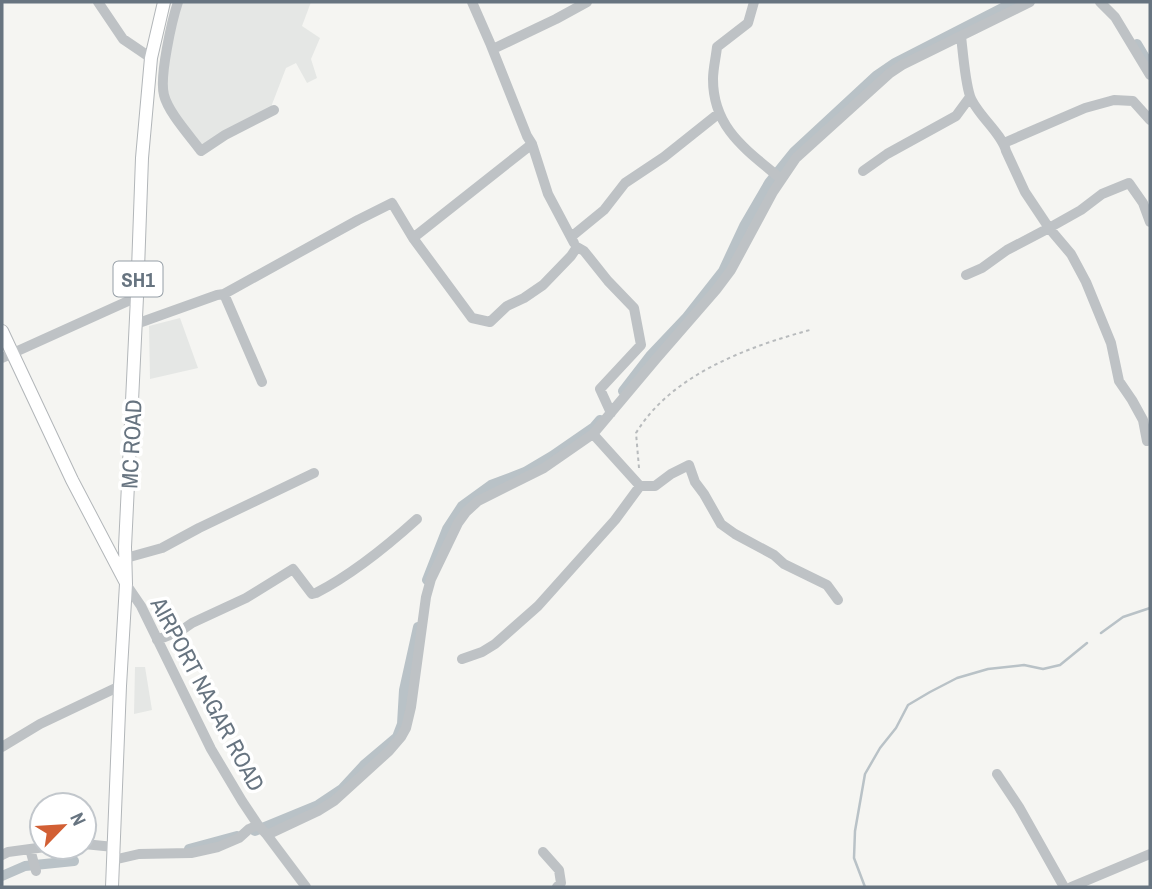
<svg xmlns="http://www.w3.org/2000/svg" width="1152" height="889" font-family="'Archivo Narrow',sans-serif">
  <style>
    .built { fill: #e5e7e5 }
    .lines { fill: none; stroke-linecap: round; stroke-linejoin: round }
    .stream { stroke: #b9c2c7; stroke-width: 2.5 }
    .canal { stroke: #b9c2c7; stroke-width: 10 }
    .major-casing { stroke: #b2b6b9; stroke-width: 14 }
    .path { stroke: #b8bbbd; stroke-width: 2; stroke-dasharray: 3.5 3.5; stroke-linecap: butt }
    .minor { stroke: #bec2c5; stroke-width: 10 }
    .major { stroke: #fff; stroke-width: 12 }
    .labels { text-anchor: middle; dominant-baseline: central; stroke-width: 7; stroke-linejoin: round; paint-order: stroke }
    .shield { fill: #fff; stroke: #959ea6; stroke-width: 2 }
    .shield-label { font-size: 21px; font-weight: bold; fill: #677480 }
    .street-label { font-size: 23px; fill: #677480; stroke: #fff }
  </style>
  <rect width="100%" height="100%" fill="#f5f5f2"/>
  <!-- built -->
  <path class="built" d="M182 2H311L302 26 320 38 311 59 317 78 307 83 296 63 286 68 271 107 201 148 165 94 170 48Z
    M180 318 198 368 150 379 149 326Z
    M135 667H145L152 710 134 714Z"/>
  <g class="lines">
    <!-- stream -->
    <path class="stream" d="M1101 633 1123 617 1150 608
      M865 887 854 858 855 831 865 774 880 748 896 728 908 705 930 692 957 678 988 669 1024 665 1043 669 1060 665 1087 643"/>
    <!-- canal -->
    <path class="canal" d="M1137 44 1150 66
      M623 391 650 356 686 318 723 271 744 226 769 183 794 152 876 76 895 63 1014 2
      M427 580 447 529 462 506 491 485 525 472 552 456 594 427 600 420
      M255 831 318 805 342 789 365 764 397 737 402 724 404 690 418 627
      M189 849 237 836
      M2 876 25 866 74 861"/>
    <!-- major casing -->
    <g class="major-casing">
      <path id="major" d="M2 331 72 480 125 581
        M112 887 120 686 126 584 125 547 137 297 142 158 151 58 164 2"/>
    </g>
    <!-- path -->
    <path class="path" d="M639 468 636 433C671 375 747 347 810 330"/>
    <!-- minor -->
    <path class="minor" d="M98 2 123 39 151 58
      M178 2C172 20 159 77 164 95 168 112 190 136 201 151L225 135 274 110
      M472 2 490 43 527 136 532 144 413 238 472 318 490 322 507 306 524 298 543 285 571 256 577 247 584 251 608 281 634 308 641 345 600 389 611 413
      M754 2 748 23 717 47C716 57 713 69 713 79 713 129 747 150 781 179
      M1100 2 1115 17 1150 75
      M961 36C963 53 965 81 970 96 976 114 1002 133 1006 151L1025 192 1049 228 1081 210 1102 194 1129 183 1143 203 1150 222
      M493 49 556 19 587 2
      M1004 143 1085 108 1114 100 1133 101 1150 120
      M532 144 548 194 574 243
      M863 171 887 154 956 116 970 97
      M571 237 604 210 625 183 664 157 718 114
      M966 275 982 268 1007 250 1049 228 1071 254 1086 282 1111 343 1119 381 1132 400 1143 420 1147 441
      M224 294 262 382
      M136 324 217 295 224 294 358 220 392 203 413 238
      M2 358 137 297
      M593 434 640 486H655L671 474 689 465 695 482 704 494 721 524 735 534 774 555 784 564 827 585 838 600
      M126 558 162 548 199 528 314 473
      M126 584 141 606 211 749 242 801 258 825 267 835 306 887
      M157 640 182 630 192 623 246 598 293 569 312 594 316 593C353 574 386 547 417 519
      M462 659 482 652 495 644 538 606 615 520 640 486
      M2 747 40 724 120 686
      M997 774 1019 807 1064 887
      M267 835 318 811 334 801 389 751 401 737 406 728 411 707 426 597 431 579 458 523 466 512 478 501 544 468 593 434 656 359 716 290 731 270 773 192 796 158 890 73 902 65 1030 2
      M84 844 114 847
      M30 849 36 871
      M543 852 559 870 561 883 557 887
      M2 855 8 852 45 847
      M113 860 139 854 191 853 218 847 239 838 249 829 258 825
      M1071 887 1150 854"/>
    <!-- major -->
    <use href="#major" class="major"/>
  </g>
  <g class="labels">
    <!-- shield labels -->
    <rect class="shield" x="113.5" y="261.5" width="49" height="35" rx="5"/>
    <g class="shield-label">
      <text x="138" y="279">SH1</text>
    </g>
    <!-- street labels -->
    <g class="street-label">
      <text transform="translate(131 444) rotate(-87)">MC ROAD</text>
      <text transform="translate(208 694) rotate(62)">AIRPORT NAGAR ROAD</text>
    </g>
  </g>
  <!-- border -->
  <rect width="1152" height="889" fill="none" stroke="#677480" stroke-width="7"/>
  <!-- north arrow -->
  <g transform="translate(63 826) rotate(65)"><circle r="33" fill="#ffffff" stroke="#c2c7cc" stroke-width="2"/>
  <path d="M0-5L12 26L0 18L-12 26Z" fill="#d25f34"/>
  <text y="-10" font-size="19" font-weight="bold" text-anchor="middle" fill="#677480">N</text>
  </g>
</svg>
